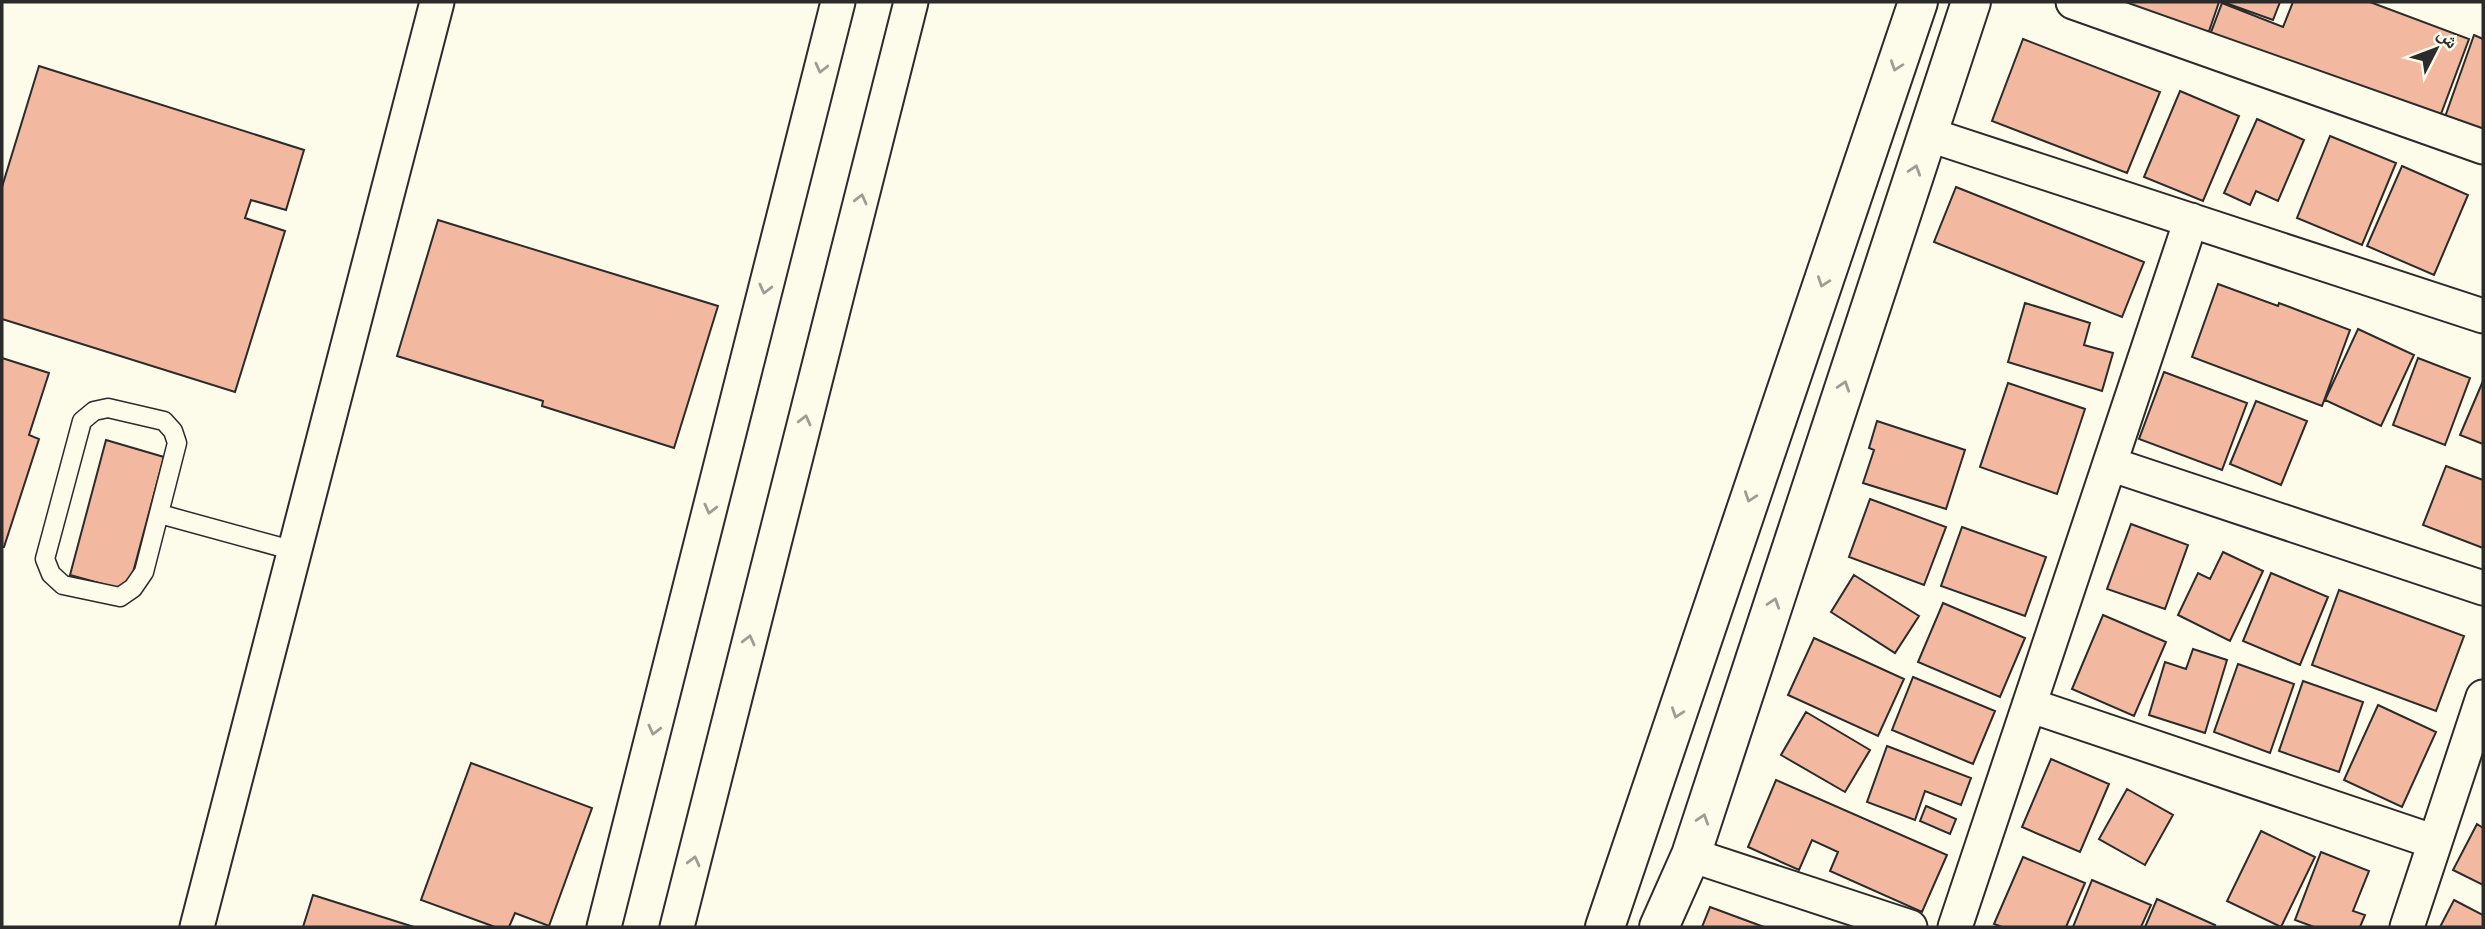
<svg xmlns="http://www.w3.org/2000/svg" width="2485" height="929" font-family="Manrope,'Noto Naskh Arabic',sans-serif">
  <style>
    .building { fill: #f2b8a0; stroke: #2b2b2b; stroke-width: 2 }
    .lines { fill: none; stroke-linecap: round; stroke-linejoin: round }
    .lane-casing { stroke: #2b2b2b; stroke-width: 21 }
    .street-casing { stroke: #2b2b2b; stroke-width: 37 }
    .secondary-casing { stroke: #2b2b2b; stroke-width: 42 }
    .lane { stroke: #fdfbea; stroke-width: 18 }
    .street { stroke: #fdfbea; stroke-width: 33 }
    .secondary { stroke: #fdfbea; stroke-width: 38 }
    .oneway { stroke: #9e9d94 }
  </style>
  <rect width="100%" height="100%" fill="#fdfbea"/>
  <!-- building -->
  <path class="building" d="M2103 2H2219L2206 40Z
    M2223 2H2280L2273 20Z
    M2293 2H2370L2469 39 2438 122 2210 35 2222 3 2283 27Z
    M2474 35 2483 39V130L2445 117Z
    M2023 39 2160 92 2127 173 1992 121Z
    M39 66 304 150 286 210 251 200 245 218 285 231 235 392 2 319V187Z
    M2180 91 2239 116 2203 201 2144 177Z
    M2257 119 2304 140 2278 201 2256 191 2250 205 2224 193Z
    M2330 136 2396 163 2362 245 2297 218Z
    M2402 166 2468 195 2434 275 2367 246Z
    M1956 187 2144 262 2122 317 1934 242Z
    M438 220 718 306 674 448 542 406 543 401 397 356Z
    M2218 284 2278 306 2279 303 2350 330 2322 406 2192 357Z
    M2025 303 2090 323 2084 345 2113 353 2102 391 2008 362Z
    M2358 329 2414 355 2381 426 2325 400Z
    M2 358 49 373 29 435 39 439 4 547H2Z
    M2418 358 2470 378 2445 445 2393 425Z
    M2164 372 2247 403 2222 470 2139 439Z
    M2483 381V444L2460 435Z
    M2008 383 2085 409 2057 494 1980 467Z
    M2256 401 2307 421 2281 485 2230 464Z
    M1877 421 1965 450 1946 509 1863 483 1874 450 1869 448Z
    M106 440 164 457 128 591 70 575Z
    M2446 466 2483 480V548L2423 525Z
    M1870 499 1946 527 1924 585 1849 557Z
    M2131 524 2188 545 2165 609 2107 589Z
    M1962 527 2046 557 2025 616 1941 586Z
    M2223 552 2263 571 2230 641 2178 615 2198 573 2210 579Z
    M2271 573 2328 597 2300 665 2243 641Z
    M1854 575 1919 616 1895 653 1831 612Z
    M2339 590 2464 636 2436 711 2312 665Z
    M1943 603 2025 638 2000 697 1918 662Z
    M2103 615 2166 642 2134 716 2072 689Z
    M1814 638 1904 679 1878 736 1788 695Z
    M2193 649 2227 660 2205 733 2149 715 2165 662 2186 669Z
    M2238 664 2294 684 2270 753 2214 732Z
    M1913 677 1995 711 1973 764 1892 730Z
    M2303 681 2363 702 2339 772 2279 751Z
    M2378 705 2436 732 2402 807 2344 780Z
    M1806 712 1870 750 1845 792 1781 755Z
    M1887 746 1971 778 1961 805 1925 791 1915 820 1867 802Z
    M2051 759 2109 784 2080 852 2022 827Z
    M471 763 592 808 549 926 515 913 509 927H495L421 900Z
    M1776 780 1947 855 1922 912 1830 871 1838 852 1812 840 1799 870 1748 847Z
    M2127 789 2173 815 2145 865 2099 839Z
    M1926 806 1956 819 1950 834 1920 821Z
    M2477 824 2483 828V885L2453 870Z
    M2261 831 2315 857 2281 927 2227 901Z
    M2321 852 2369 871 2353 911 2365 915 2360 927H2314L2295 920Z
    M2023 857 2085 883 2066 927H2002L1994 924Z
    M2092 880 2151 905 2141 927H2073Z
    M313 895 414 927H303Z
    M2157 899 2215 925 2214 927H2145Z
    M2454 900 2483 915V927H2440Z
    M1710 907 1764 927H1702Z"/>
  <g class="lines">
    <!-- lane casing -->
    <g class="lane-casing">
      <path id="lane" d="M108 408 164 421 173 431 177 443 144 572 133 588 120 597 63 585 51 574 45 559 82 421 94 411Z
        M160 514 295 551"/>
    </g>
    <!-- street casing -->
    <g class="street-casing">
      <path id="street" d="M2073 2 2483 147
        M1927 134 2483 316
        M2110 464 2483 588
        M2029 705 2435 842
        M1691 855 1910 927
        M197 927 437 2
        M604 927 838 2
        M677 927 911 2
        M1955 927 2191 220
        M2407 927 2483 697"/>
    </g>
    <!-- secondary casing -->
    <g class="secondary-casing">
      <path id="secondary" d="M1605 927 1918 2
        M1659 927 1691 855 1971 2"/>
    </g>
    <!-- lane -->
    <use href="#lane" class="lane"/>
    <!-- street -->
    <use href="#street" class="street"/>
    <!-- secondary -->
    <use href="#secondary" class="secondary"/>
  </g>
  <!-- one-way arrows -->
  <defs><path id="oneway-chevron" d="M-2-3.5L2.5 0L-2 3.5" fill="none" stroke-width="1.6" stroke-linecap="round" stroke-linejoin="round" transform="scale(1.75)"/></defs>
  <g class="oneway">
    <use href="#oneway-chevron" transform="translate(1896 66) rotate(109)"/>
    <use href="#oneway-chevron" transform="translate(821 68) rotate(104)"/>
    <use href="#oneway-chevron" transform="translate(1915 170) rotate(-72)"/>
    <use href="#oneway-chevron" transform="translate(861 199) rotate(-76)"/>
    <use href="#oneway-chevron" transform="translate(1823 282) rotate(109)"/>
    <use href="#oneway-chevron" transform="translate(765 289) rotate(104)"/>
    <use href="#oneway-chevron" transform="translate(1844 386) rotate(-72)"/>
    <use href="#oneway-chevron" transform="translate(805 420) rotate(-76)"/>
    <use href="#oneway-chevron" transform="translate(1750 497) rotate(109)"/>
    <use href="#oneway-chevron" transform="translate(710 509) rotate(104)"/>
    <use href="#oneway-chevron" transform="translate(1774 603) rotate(-72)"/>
    <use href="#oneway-chevron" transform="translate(749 640) rotate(-76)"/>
    <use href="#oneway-chevron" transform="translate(1677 713) rotate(109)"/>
    <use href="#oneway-chevron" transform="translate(654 730) rotate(104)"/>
    <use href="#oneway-chevron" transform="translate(1703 819) rotate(-72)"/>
    <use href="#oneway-chevron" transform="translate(694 861) rotate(-76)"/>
  </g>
  <!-- border -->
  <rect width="2485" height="929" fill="none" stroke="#2b2b2b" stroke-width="7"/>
  <!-- north arrow -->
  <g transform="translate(2436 49) rotate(48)" stroke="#fdfbea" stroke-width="5" paint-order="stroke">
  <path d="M0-5L12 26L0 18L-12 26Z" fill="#2b2b2b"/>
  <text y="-10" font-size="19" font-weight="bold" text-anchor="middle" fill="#2b2b2b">ش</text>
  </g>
</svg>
